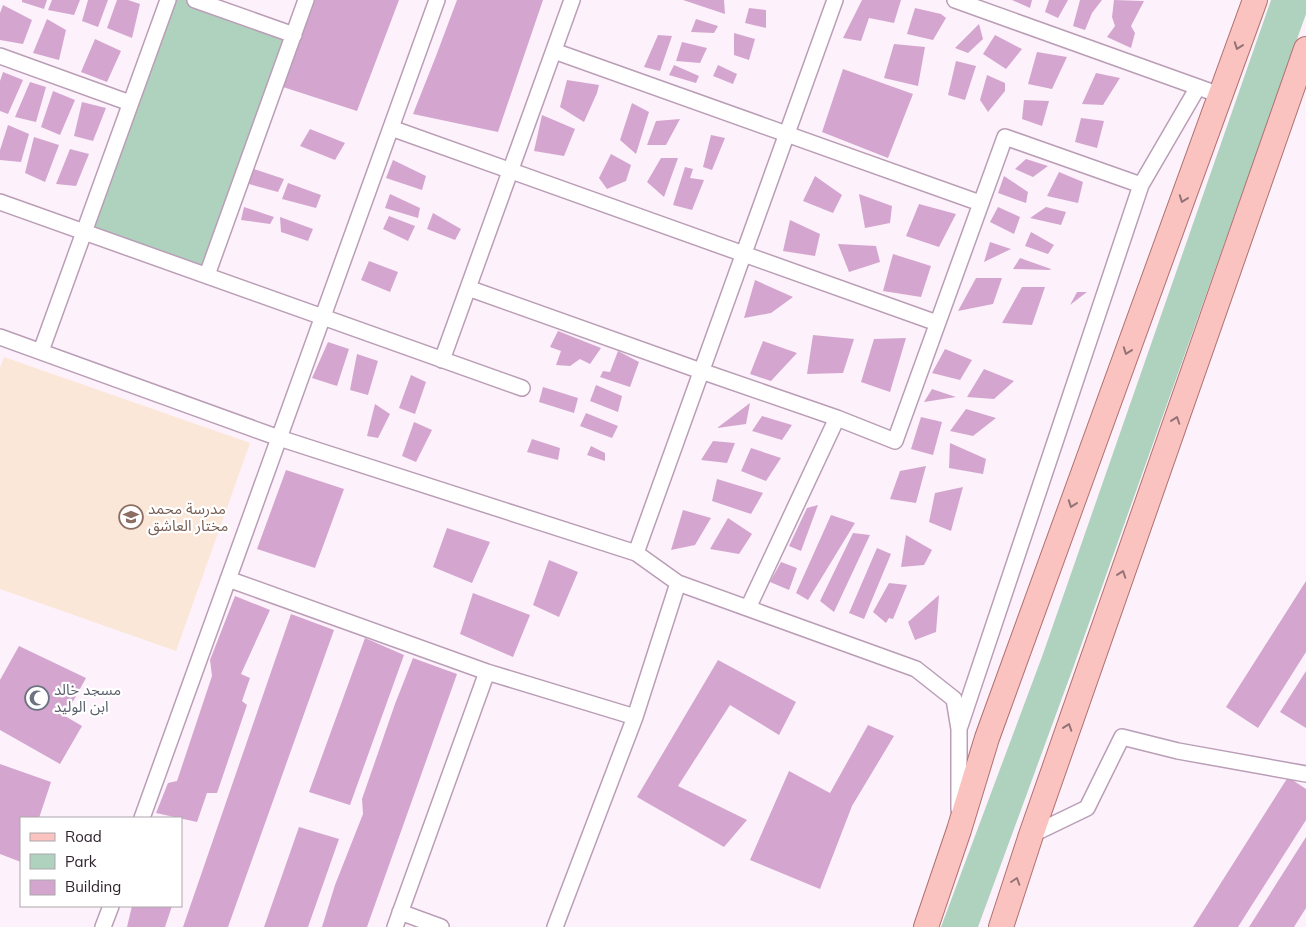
<svg xmlns="http://www.w3.org/2000/svg" width="1306" height="927" font-family="Mulish,'Noto Sans Arabic',sans-serif">
  <style>
    .education { fill: #fbe7d8 }
    .green { fill: #aed2bd }
    .building { fill: #d4a6cf }
    .lines { fill: none; stroke-linecap: round; stroke-linejoin: round }
    .minor-casing { stroke: #ba9eb7; stroke-width: 18 }
    .primary-casing { stroke: #b07171; stroke-width: 26 }
    .minor { stroke: #fff; stroke-width: 15 }
    .primary { stroke: #fac3c0; stroke-width: 24 }
    .oneway { stroke: #947376 }
    .labels { text-anchor: middle; dominant-baseline: central; stroke-width: 4.5; stroke-linejoin: round; paint-order: stroke }
    .education-label { font-size: 15px; fill: #785e54; stroke: #fff; text-anchor: start }
    .worship-label { font-size: 15px; fill: #5b616d; stroke: #fff; text-anchor: start }
  </style>
  <rect width="100%" height="100%" fill="#fdf1fb"/>
  <!-- education -->
  <path class="education" d="M4 357 250 443 176 651 0 589V368Z"/>
  <!-- green -->
  <path class="green" d="M168 0H195L294 35 207 275 84 231Z
    M1271 0H1306V14L1073 668 978 927H941L1043 654Z"/>
  <!-- building -->
  <path class="building" d="M22 0H47L44 9 22 2Z
    M52 0H80L74 15 48 10Z
    M88 0H108L98 27 82 21Z
    M117 0H128L140 4 132 38 107 28Z
    M315 0H399L357 111 283 87Z
    M457 0H543L498 132 413 114 436 56Z
    M683 0H724L725 14Z
    M862 0H901L894 23 869 18 861 41 843 38Z
    M1012 0H1032L1030 8Z
    M1049 0H1068L1058 18 1045 12Z
    M1080 0H1102L1092 13 1085 30 1073 26Z
    M1114 0 1144 1 1131 26 1135 33 1131 48 1107 37 1115 26 1112 17Z
    M3 5 32 20 23 44 0 40V13Z
    M749 8 766 10V28L745 23Z
    M915 8 941 14 946 18 933 40 907 34Z
    M47 19 66 30 59 60 33 53Z
    M696 19 718 26 714 33 691 32Z
    M979 24 983 39 968 53 955 48Z
    M734 33 755 39 749 60 734 55Z
    M658 35 672 36 660 71 644 67Z
    M995 35 1022 49 1006 69 983 54Z
    M95 39 121 51 107 82 81 72Z
    M682 42 707 48 700 63 676 61Z
    M894 44 925 47 918 86 884 78Z
    M1037 52 1067 57 1052 89 1028 84Z
    M956 61 976 66 965 100 948 95Z
    M674 65 699 76 696 83 669 75Z
    M718 65 737 74 733 84 713 76Z
    M843 69 913 94 888 158 822 132Z
    M3 72 23 80 8 114 0 111V81Z
    M1096 73 1120 78 1103 105 1082 104Z
    M987 75 1005 83V91L988 112 980 100Z
    M567 80 599 85 597 93 584 122 560 107Z
    M30 82 46 87 36 122 15 117Z
    M53 91 75 100 60 135 41 127Z
    M1024 100 1049 101 1042 126 1022 119Z
    M82 102 106 108 93 141 74 136Z
    M632 103 649 112 636 154 620 140Z
    M542 115 575 129 564 156 534 151Z
    M1081 118 1104 121 1097 148 1075 142Z
    M680 119 666 145H647L656 121Z
    M8 125 29 134 21 162 0 160V150Z
    M310 129 345 143 335 160 300 146Z
    M711 135 725 138 712 170 703 167Z
    M34 137 59 145 45 182 25 173Z
    M70 149 89 154 76 186 56 184Z
    M611 154 631 165 626 181 607 189 599 178Z
    M661 158H678L664 197 647 182Z
    M1026 159 1048 166 1033 177 1015 169Z
    M393 160 426 176 422 190 386 178Z
    M685 167 693 169 690 178 704 180 692 210 673 205Z
    M251 168 284 179 278 192 249 184Z
    M1059 172 1083 182 1078 203 1047 196Z
    M815 176 842 195 833 213 803 201Z
    M1004 176 1028 192 1026 203 998 193Z
    M288 183 321 195 316 208 282 199Z
    M390 194 420 208 418 218 385 208Z
    M859 194 892 206 890 223 865 228Z
    M919 204 956 214 939 247 906 236Z
    M244 207 274 217 270 224 241 220Z
    M998 207 1020 217 1014 234 990 222Z
    M1046 207 1066 212 1061 225 1030 218Z
    M433 213 461 229 455 240 427 229Z
    M389 216 415 226 408 241 383 229Z
    M280 217 313 229 308 241 281 232Z
    M790 220 820 234 815 256 783 251Z
    M1031 232 1054 245 1048 254 1025 246Z
    M990 242 1011 249 984 262Z
    M838 244 876 246 880 262 849 272Z
    M893 254 931 266 921 297 883 291Z
    M1020 258 1051 269 1050 270 1013 269Z
    M369 261 398 272 390 292 361 280Z
    M976 278H1002L993 304 958 311Z
    M755 280 793 297 771 313 744 318Z
    M1022 287H1045L1032 325 1002 323Z
    M1077 292H1087L1070 305Z
    M558 331 601 348 590 364 580 359 570 366 556 365 561 351 550 347Z
    M813 335 854 339 843 373 807 374Z
    M906 338 890 392 861 382 874 339Z
    M763 341 797 353 771 381 750 374Z
    M328 342 349 349 337 386 312 378Z
    M945 349 972 360 960 380 932 373Z
    M618 351 639 362 630 387 600 377 603 371 610 372Z
    M357 354 378 361 368 395 350 390Z
    M984 369 1014 381 994 399 967 397Z
    M411 375 426 382 415 414 399 408Z
    M596 385 622 396 618 412 590 401Z
    M543 387 578 398 574 413 539 402Z
    M932 389 956 397 924 402Z
    M750 403 746 424 717 428Z
    M375 404 390 414 378 438 367 436Z
    M966 409 996 418 973 436 950 431Z
    M586 413 618 426 612 438 580 426Z
    M762 416 792 425 782 440 752 431Z
    M921 417 942 422 933 455 911 449Z
    M414 422 432 430 416 462 402 456Z
    M532 439 560 448 558 460 527 452Z
    M713 441 735 443 727 463 701 460Z
    M950 443 986 459 983 474 949 468Z
    M591 446 605 453V461L587 455Z
    M751 448 781 458 766 481 741 471Z
    M926 466 916 503 890 499 900 471Z
    M286 470 344 489 315 568 257 549Z
    M717 479 763 493 751 514 712 501Z
    M963 487 951 531 929 522 935 493Z
    M818 505 801 551 789 546 807 508Z
    M683 510 711 518 695 545 671 550Z
    M831 515 855 523 808 600 796 593Z
    M728 518 752 534 739 554 710 549Z
    M447 528 490 542 472 583 433 567Z
    M853 533 870 535 834 612 820 601Z
    M906 535 932 550 924 565 901 567Z
    M877 548 891 554 864 619 849 613Z
    M549 560 578 572 559 617 533 605Z
    M781 562 797 568 789 590 770 582Z
    M1306 581V652L1258 728 1226 707Z
    M889 583 907 585 893 619 889 618 886 623 873 612Z
    M473 593 530 615 513 657 460 634Z
    M939 595 936 632 915 640 908 622Z
    M235 596 270 610 241 674 250 678 242 701 247 705 217 793H207L197 822 156 813 168 783 177 781 212 676 210 660Z
    M291 614 334 630 228 927H183Z
    M365 638 404 655 350 805 309 792Z
    M19 646 86 678 65 716 82 726 60 764 0 730V680Z
    M413 658 457 674 367 927H322L335 885 363 814 362 799 395 704Z
    M718 660 796 702 779 735 730 705 678 786 747 820 724 847 637 797Z
    M1306 671V728L1280 712Z
    M868 725 894 736 852 806 820 889 750 860 789 771 830 793Z
    M0 764 51 782 39 818H21V862L0 854Z
    M1288 777 1306 789V820L1238 927H1193Z
    M299 827 339 839 308 927H264Z
    M1306 837V908L1294 927H1249Z
    M132 906H172L165 927H127Z"/>
  <g class="lines">
    <!-- minor casing -->
    <g class="minor-casing">
      <path id="minor" d="M195 0 294 35
        M955 0 1220 95
        M554 51 980 203
        M0 56 130 103
        M391 128 937 323
        M0 202 522 388
        M207 275 306 0
        M468 288 701 371 837 418 895 441 1005 137 1141 185
        M0 337 279 438 636 553 678 583 916 669 954 699 959 729V810
        M41 351 168 0
        M442 360 572 0
        M636 553 835 0
        M228 579 487 672 635 717
        M748 608 837 418
        M960 726 1141 185 1198 87
        M142 818 437 0
        M1031 835 1087 808 1122 737 1178 751 1306 774
        M400 912 441 927
        M103 927 111 906
        M395 927 487 672
        M555 927 635 717 678 583"/>
    </g>
    <!-- primary casing -->
    <g class="primary-casing">
      <path id="primary" d="M926 927 959 830 987 738 1255 0
        M1001 927 1031 835 1306 49"/>
    </g>
    <!-- minor -->
    <use href="#minor" class="minor"/>
    <!-- primary -->
    <use href="#primary" class="primary"/>
  </g>
  <!-- one-way arrows -->
  <defs><path id="oneway-chevron" d="M-2-3.5L2.5 0L-2 3.5" fill="none" stroke-width="1.6" stroke-linecap="round" stroke-linejoin="round" transform="scale(1.25)"/></defs>
  <g class="oneway">
    <use href="#oneway-chevron" transform="translate(1238 46) rotate(110)"/>
    <use href="#oneway-chevron" transform="translate(1183 199) rotate(110)"/>
    <use href="#oneway-chevron" transform="translate(1127 351) rotate(110)"/>
    <use href="#oneway-chevron" transform="translate(1176 420) rotate(-71)"/>
    <use href="#oneway-chevron" transform="translate(1072 504) rotate(110)"/>
    <use href="#oneway-chevron" transform="translate(1122 574) rotate(-71)"/>
    <use href="#oneway-chevron" transform="translate(1068 727) rotate(-71)"/>
    <use href="#oneway-chevron" transform="translate(1016 881) rotate(-72)"/>
  </g>
  <!-- icons -->
  <defs>
    <g id="school-ring" transform="scale(1.25)"><circle r="9.5" fill="#fff" stroke="#8d6e63" stroke-width="1.5"/><path d="M0-5L7-2L0 1L-7-2ZM-4 1L0 2.5L4 1V4Q0 6-4 4Z" fill="#8d6e63"/></g>
    <g id="mosque-ring" transform="scale(1.25)"><circle r="9.5" fill="#fff" stroke="#6b7280" stroke-width="1.5"/><path d="M3.5-4.9A6 6 0 1 0 3.5 4.9A5 5 0 1 1 3.5-4.9Z" fill="#6b7280"/></g>
  </defs>
  <g fill-rule="evenodd">
    <use href="#school-ring" x="131" y="517"/>
    <use href="#mosque-ring" x="37" y="698"/>
  </g>
  <g class="labels">
    <!-- education labels -->
    <g class="education-label">
      <text x="148" y="508">مدرسة محمد<tspan x="148" dy="17">مختار العاشق</tspan></text>
    </g>
    <!-- worship labels -->
    <g class="worship-label">
      <text x="54" y="689">مسجد خالد<tspan x="54" dy="17">ابن الوليد</tspan></text>
    </g>
  </g>
  <!-- legend -->
  <rect x="20" y="817" width="162" height="90" fill="#ffffff" stroke="#aca7ab"/>
  <rect x="30" y="833" width="25" height="8" fill="#fac3c0" stroke="#aca7ab"/>
  <text x="65" y="842" font-size="15" fill="#2f232d">Road</text>
  <rect x="30" y="854" width="25" height="15" fill="#aed2bd" stroke="#aca7ab"/>
  <text x="65" y="867" font-size="15" fill="#2f232d">Park</text>
  <rect x="30" y="880" width="25" height="15" fill="#d4a6cf" stroke="#aca7ab"/>
  <text x="65" y="892" font-size="15" fill="#2f232d">Building</text>
</svg>
